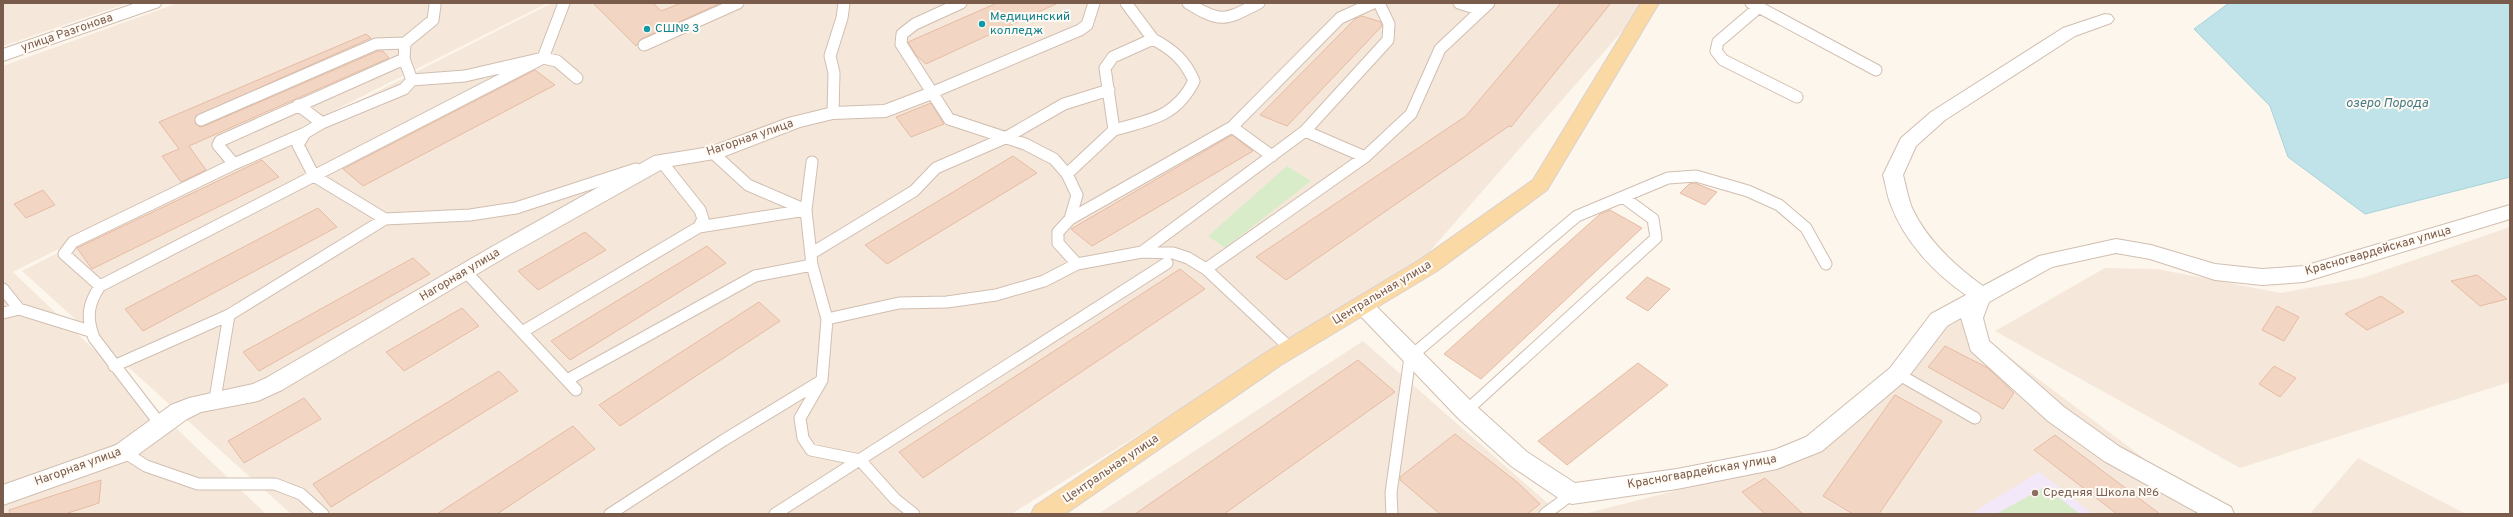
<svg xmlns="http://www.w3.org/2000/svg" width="2513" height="517" font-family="Overpass,sans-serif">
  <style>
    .residential { fill: #f5e8da }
    .education { fill: #f3e8fa }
    .green { fill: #d8ecc9 }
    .water { fill: #bfe3e8; stroke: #a5d3da }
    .building { fill: #f3d5c3; stroke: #e6bba3 }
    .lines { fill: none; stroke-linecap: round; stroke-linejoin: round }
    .service-casing { stroke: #d1beb0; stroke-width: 13 }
    .minor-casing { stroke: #d1beb0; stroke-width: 2 }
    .tertiary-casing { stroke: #d1beb0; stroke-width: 2 }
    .primary-casing { stroke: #dad1cd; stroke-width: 2 }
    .service { stroke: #fff; stroke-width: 11 }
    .minor { fill: #fff; fill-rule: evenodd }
    .tertiary { fill: #fff; fill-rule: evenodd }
    .primary { fill: #fbd9a5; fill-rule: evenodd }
    .culture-dot { fill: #0f9aa8; stroke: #fffaf3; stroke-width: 1.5 }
    .education-dot { fill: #8d6e63; stroke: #fffaf3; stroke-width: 1.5 }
    .labels { text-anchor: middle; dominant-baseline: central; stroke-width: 4; stroke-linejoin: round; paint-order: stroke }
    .culture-label { font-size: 12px; fill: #0d838f; stroke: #fffaf3; text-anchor: start }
    .street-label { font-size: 12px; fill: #7a5c4d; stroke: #fffaf3 }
    .education-label { font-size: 12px; fill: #785e54; stroke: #fffaf3; text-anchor: start }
    .water-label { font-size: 13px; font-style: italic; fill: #437c86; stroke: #fffaf3 }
  </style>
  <rect width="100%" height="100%" fill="#fdf6ec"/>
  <!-- residential -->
  <path class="residential" d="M3 3H128L3 46Z
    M178 3H548L13 272 266 514H3V66Z
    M552 3H1663L1638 13 1423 259 1011 514H291L22 271Z
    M2510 227V382L2240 468 1995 331 2105 268 2157 269 2281 293 2362 278Z
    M1957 318 2218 514H1584L1788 462Z
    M1363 341 1560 514H1098Z
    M2358 458 2466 514H2310Z"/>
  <!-- education -->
  <path class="education" d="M2039 472 2093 514H1970Z"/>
  <!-- green -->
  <path class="green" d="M1287 166 1311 181 1225 248 1208 236Z
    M2045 487 2080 514H1996Z"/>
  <!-- water -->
  <path class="water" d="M2229 3H2510V177L2365 214 2288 157 2270 106 2194 29Z"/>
  <!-- building -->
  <path class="building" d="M593 3H653L661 11 681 3H721L641 39 636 46Z
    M997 3H1058L926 64 916 55 908 42Z
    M1561 3H1611L1511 127 1509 126 1286 280 1256 257 1466 116Z
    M1362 16 1381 22 1382 26 1287 126 1260 115 1355 19Z
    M366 34 371 38 196 116 195 123 200 127 204 126 378 51H383L389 58 189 146 206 170 181 182 162 156 179 149 159 122Z
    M535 70 555 85 363 186 343 169Z
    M931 103 944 124 911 137 896 117Z
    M1232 135 1253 151 1092 246 1071 229Z
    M1013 156 1037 173 887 264 865 245Z
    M262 160 279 177 92 269 77 248Z
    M1695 183 1717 192 1705 205 1680 193 1689 184Z
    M43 190 55 205 26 218 14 204Z
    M318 208 337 227 143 331 125 309Z
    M1610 210 1642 228 1481 379 1444 354 1600 214Z
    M585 232 606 250 538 290 518 271Z
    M707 246 726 263 570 360 551 341Z
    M413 258 430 274 259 371 243 352Z
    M1180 269 1205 289 923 478 899 452Z
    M2477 275 2507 299 2480 306 2451 281Z
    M1647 277 1670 289 1648 311 1626 298Z
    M2381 296 2404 312 2367 330 2345 314Z
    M759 302 780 321 620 426 599 405Z
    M2277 306 2299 317 2284 341 2262 330Z
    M462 308 479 326 404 371 386 352Z
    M1945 346 1988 368 2014 393 2003 409 1928 367Z
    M1358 360 1395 392 1224 514H1135Z
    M1638 363 1668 385 1567 465 1538 441Z
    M2274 366 2296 378 2280 397 2259 384Z
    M499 371 518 391 331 507 313 484Z
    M1895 395 1942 421 1879 514H1853L1823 496Z
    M304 398 321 419 244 463 228 441Z
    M573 426 595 449 497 514H437Z
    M1455 434 1517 482 1540 504 1527 514H1440L1400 480V477Z
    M2055 435 2160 514H2117L2034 450Z
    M1765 478 1803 514H1765L1742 492Z
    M101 480 99 503 65 514H10L9 510Z"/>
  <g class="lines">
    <!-- service casing -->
    <g class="service-casing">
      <path id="service" d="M961 3 915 24 902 34 901 44 949 119 1025 144 1054 159 1067 174 1077 195 1070 219 1058 232V243L1077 264
        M1188 3C1222 24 1225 20 1259 3
        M1459 3 1481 10
        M1751 3 1876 70
        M1759 7 1718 42 1716 51 1723 60 1797 97
        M644 45 738 3
        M412 80 465 76 543 58 557 61 577 78
        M931 93 1080 30 1087 25 1094 3
        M298 105 322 123
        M833 113 834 73 830 56 842 18 844 3
        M201 120 376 44 405 43
        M1232 127 1272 156
        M1114 130C1150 120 1176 117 1194 81 1185 60 1173 50 1153 39
        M1305 131 1365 157
        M713 153 748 185 806 210
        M812 162 806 210 812 265 827 319 822 380 800 418 803 438 811 450 860 460 895 499 914 514
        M234 164 218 145 220 141 404 59
        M1067 174 1114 130 1105 68 1113 57 1153 39 1126 3
        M385 219 314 176 298 145 305 133 322 123 404 89 412 80 404 59 405 43 433 20 435 5
        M1070 219 1232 127 1340 18 1373 3
        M699 227 806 210
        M1142 252 1305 131 1388 40 1389 24 1379 3
        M812 253 914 191 936 168 1005 138 1064 104 1109 90
        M1206 269 1365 157 1411 114 1440 49 1489 3
        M466 272 576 390
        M100 286 64 254 73 242 234 164 305 133
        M3 289 19 309
        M3 313 19 309 90 331
        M827 319 899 303 947 302 996 295 1044 281 1077 264 1142 252 1173 253 1188 258 1206 269 1290 348
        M522 332 699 227 703 219 700 210 661 161 654 163
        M114 366 229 315
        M1898 374 1975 418
        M567 380 755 276 812 265
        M215 399 229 315 385 219 470 215 516 208 636 169
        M1466 411 1656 238 1653 219 1623 197
        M160 424 94 338C86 317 88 304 100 286L543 58 564 3
        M124 452 146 466 198 484H275L301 494 323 514
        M610 514 724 440 821 381
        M775 514 1167 263
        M1392 514 1391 493 1410 357 1577 216 1668 178 1696 176 1748 191 1779 205 1806 228 1826 264
        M1545 514 1572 494"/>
    </g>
    <!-- minor casing -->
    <g class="minor-casing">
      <path id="minor" d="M2105 14 2111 15 2114 19 2111 23 2075 36 1945 120 1916 146 1903 175C1906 186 1908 198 1912 208 1927 240 1955 266 1983 286L2039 256 2116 239 2151 245 2215 264 2262 269 2304 266 2510 205V219L2304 282 2262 285 2215 280 2150 259 2116 253 2052 267 1989 302 1983 318 1989 341 2064 407 2120 447 2231 507 2234 514H2200L2104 461 2048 421 1971 351 1961 318 1947 326 1906 380 1822 451 1777 469 1677 489 1572 504 1563 501 1511 466 1458 418 1351 306 1354 300 1362 298 1370 300 1474 404 1527 452 1575 483 1677 469 1774 450 1806 437 1890 368 1931 314 1966 295C1935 274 1904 241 1891 205 1887 196 1886 185 1883 175L1901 138 1931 112 2063 28Z
        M931 87 938 89 940 93 938 97 886 117 833 119 800 127 720 158 666 167 509 255 282 390 258 401 201 412 187 419 132 459 3 505V485L116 445 171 405 189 398 253 384 266 378 495 245 654 156 710 147 788 118 833 107 884 105Z"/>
    </g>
    <!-- tertiary casing -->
    <g class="tertiary-casing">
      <path id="tertiary" d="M136 3H162L159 7 3 61V49Z"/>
    </g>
    <!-- primary casing -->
    <g class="primary-casing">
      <path id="primary" d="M1641 3H1659L1547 190 1437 271 1281 365 1065 514H1031L1035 506 1265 353 1421 259 1533 180Z"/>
    </g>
    <!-- service -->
    <use href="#service" class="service"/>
    <!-- minor -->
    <use href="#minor" class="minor"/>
    <!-- tertiary -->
    <use href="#tertiary" class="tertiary"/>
    <!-- primary -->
    <use href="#primary" class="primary"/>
  </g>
  <!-- markers -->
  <g class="culture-dot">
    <circle cx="982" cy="24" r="4"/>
    <circle cx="647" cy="29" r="4"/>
  </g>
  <circle class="education-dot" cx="2035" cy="493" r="4"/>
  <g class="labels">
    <!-- culture labels -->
    <g class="culture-label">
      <text x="990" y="17">Медицинский<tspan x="990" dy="14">колледж</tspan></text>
      <text x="655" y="29">СШ№ 3</text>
    </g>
    <!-- street labels -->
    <g class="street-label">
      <text transform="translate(67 33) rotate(-19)">улица Разгонова</text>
      <text transform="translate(750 138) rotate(-19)">Нагорная улица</text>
      <text transform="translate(2378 251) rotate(-16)">Красногвардейская улица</text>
      <text transform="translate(460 275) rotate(-31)">Нагорная улица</text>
      <text transform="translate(1382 293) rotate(-31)">Центральная улица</text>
      <text transform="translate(78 467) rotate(-20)">Нагорная улица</text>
      <text transform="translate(1111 469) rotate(-34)">Центральная улица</text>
      <text transform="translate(1702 472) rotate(-10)">Красногвардейская улица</text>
    </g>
    <!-- education labels -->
    <g class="education-label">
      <text x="2043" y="493">Средняя Школа №6</text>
    </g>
    <!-- water labels -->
    <g class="water-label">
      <text x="2387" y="104">озеро Порода</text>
    </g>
  </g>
  <!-- border -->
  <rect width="2513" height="517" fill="none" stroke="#7a5c4d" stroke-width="8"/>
</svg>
